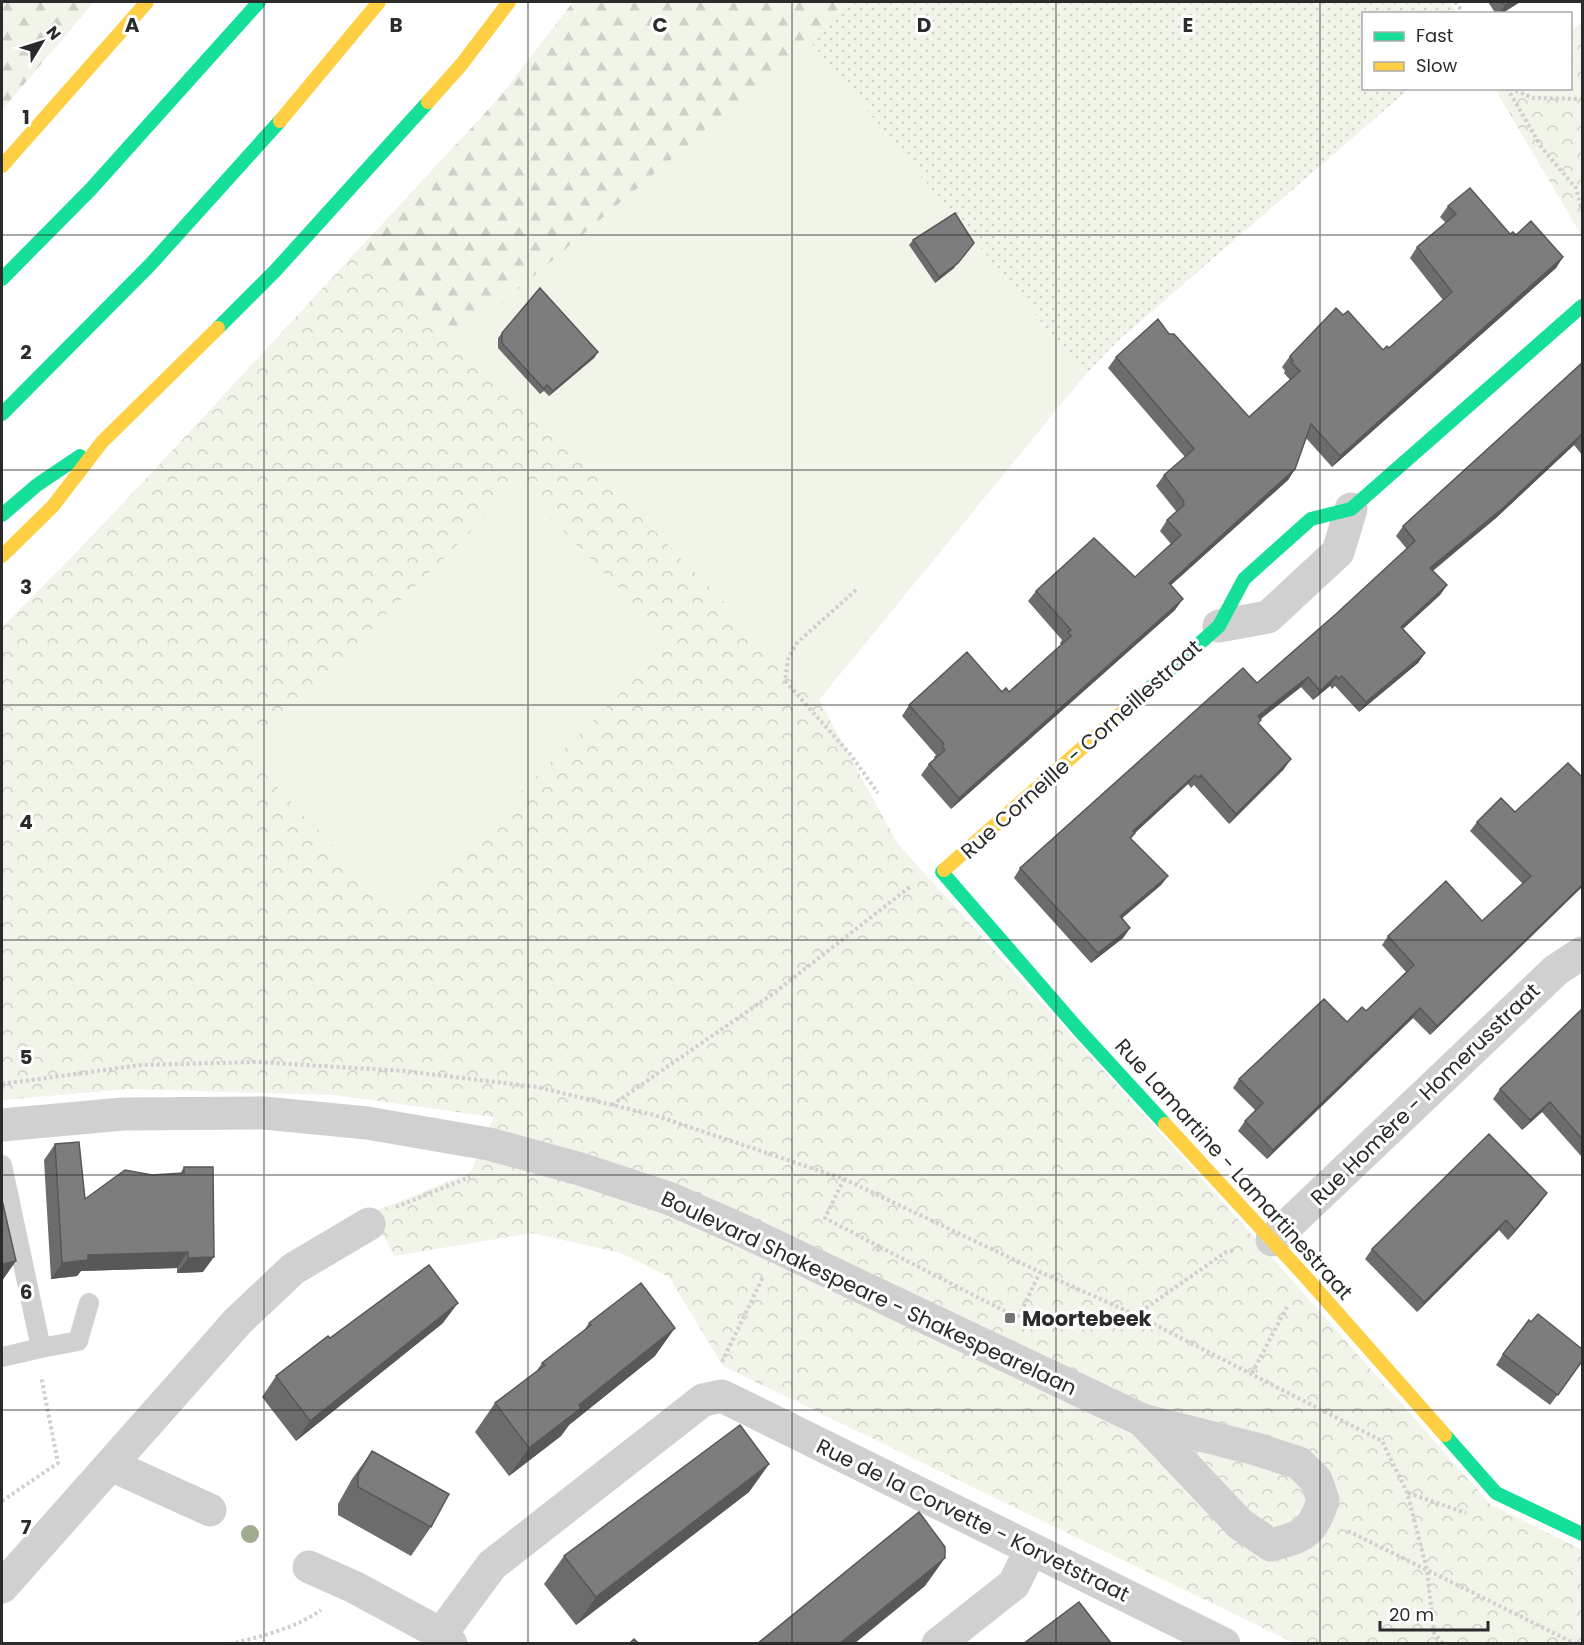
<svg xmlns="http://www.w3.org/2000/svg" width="1584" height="1645" font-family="Poppins,sans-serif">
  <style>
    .grass { fill: url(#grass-dots) }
    .forest { fill: url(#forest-firs) }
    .park { fill: url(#park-crowns) }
    .garden { fill: #f0f4e9 }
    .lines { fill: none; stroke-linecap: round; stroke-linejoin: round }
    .path { stroke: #d0d0d0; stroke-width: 4; stroke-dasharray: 3 3; stroke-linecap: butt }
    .lane { stroke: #d0d0d0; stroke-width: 20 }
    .street { stroke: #d0d0d0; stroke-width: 33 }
    .fast { stroke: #16e098; stroke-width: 14 }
    .slow { stroke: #ffcf43; stroke-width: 14 }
    .tree { fill: #a0ac90 }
    .wall { fill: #6c6c6c }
    .shaded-wall { fill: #585858 }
    .building { fill: #7d7d7d; stroke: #585858; stroke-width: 1.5 }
    .grid { fill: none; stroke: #2b2b2b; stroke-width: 1.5; stroke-opacity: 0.55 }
    .poi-dot { fill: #757575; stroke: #fff; stroke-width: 2 }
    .labels { text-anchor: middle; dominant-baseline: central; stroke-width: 6; stroke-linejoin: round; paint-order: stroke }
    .street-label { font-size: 21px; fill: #2b2b2b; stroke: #fff }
    .poi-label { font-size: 21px; font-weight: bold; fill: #2b2b2b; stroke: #fff; text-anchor: start }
    .grid-label { font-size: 20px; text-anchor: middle; font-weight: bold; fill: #2b2b2b; stroke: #fff; stroke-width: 6; stroke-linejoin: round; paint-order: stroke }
  </style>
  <defs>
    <pattern id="grass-dots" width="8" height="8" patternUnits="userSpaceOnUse" patternTransform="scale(1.5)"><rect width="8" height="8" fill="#f0f4e9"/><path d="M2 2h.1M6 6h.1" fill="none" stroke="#ced1c8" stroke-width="1.8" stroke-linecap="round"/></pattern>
    <pattern id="forest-firs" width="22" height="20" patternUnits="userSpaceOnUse" patternTransform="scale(1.5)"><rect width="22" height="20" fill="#f0f4e9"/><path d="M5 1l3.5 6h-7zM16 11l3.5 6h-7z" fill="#ced1c8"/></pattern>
    <pattern id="park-crowns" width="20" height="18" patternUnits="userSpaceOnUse" patternTransform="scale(1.5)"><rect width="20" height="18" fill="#f0f4e9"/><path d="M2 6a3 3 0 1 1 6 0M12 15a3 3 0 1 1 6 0" fill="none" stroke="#ced1c8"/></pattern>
  </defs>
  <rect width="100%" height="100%" fill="#fff"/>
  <!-- grass -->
  <path class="grass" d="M846 2H1450L1458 13 1364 14V88L1409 89 1120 339 1085 375 807 38Z"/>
  <!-- forest -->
  <path class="forest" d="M2 2H94L2 110Z
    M573 2H846L774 72 460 339 357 251 499 98Z"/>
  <!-- park -->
  <path class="park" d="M1582 22V236L1495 89 1570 88 1571 31Z
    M357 251 460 339 665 541 819 700 898 844 1238 1219 1490 1504 1582 1550V1643H1294L723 1366 669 1277 621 1253 532 1233 394 1256 371 1213 471 1172 494 1117 334 1095 128 1089 2 1100V627C124 507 239 377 357 251Z"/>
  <!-- garden -->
  <path class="garden" d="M807 38 1085 375 819 700 665 541 460 339 774 72Z
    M518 485 672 642 399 913 245 754Z"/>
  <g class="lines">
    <!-- path -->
    <path class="path" d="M1455 2 1464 14
      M1507 88 1542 148 1576 188 1582 211
      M1510 88 1533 98 1582 99
      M856 590 797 643 788 659 785 681 850 754 878 793
      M2 1084 141 1065 257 1062 405 1071 537 1087 654 1115 844 1179 1040 1272 1136 1315 1382 1441 1407 1492 1427 1570 1576 1644
      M612 1105 774 993 911 886
      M844 1179 825 1218 880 1247 877 1251
      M396 1207 470 1177
      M880 1247 1018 1318 1040 1272
      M1136 1315 1226 1252 1235 1250
      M722 1362 763 1277
      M1252 1373 1287 1307
      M1408 1493 1466 1513
      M2 1501 58 1463 41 1376
      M1348 1531 1427 1570 1434 1633 1443 1644
      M230 1644C260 1637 296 1628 321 1610"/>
    <!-- lane -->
    <path class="lane" d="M2 1165 41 1348 78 1341 89 1303
      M2 1357 41 1348"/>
    <!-- street -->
    <path class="street" d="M1219 626 1268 617 1338 552 1351 509
      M2 1125 123 1114 264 1113 367 1123 489 1144 580 1169 668 1198 737 1228 1142 1420 1256 1449 1299 1463 1316 1480 1323 1500C1313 1533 1303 1537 1271 1545L1240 1524 1142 1420
      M1272 1240 1556 970 1582 953
      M111 1465 210 1510
      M309 1567 354 1587 441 1634 451 1644
      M2 1587 238 1321 293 1269 369 1224
      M441 1634 492 1565 703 1400 722 1396 1224 1644
      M938 1644 1014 1584 1031 1549"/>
    <!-- fast -->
    <path class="fast" d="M2 279 91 189 259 2
      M218 328 275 271 428 102
      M2 414 150 265 280 121
      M2 515 37 485 80 456
      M1124 711 1219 626 1244 579 1311 519 1351 509 1582 306
      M944 870 942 872 1078 1029 1165 1124
      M1445 1435 1496 1493 1582 1534"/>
    <!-- slow -->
    <path class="slow" d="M428 102 461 65 509 2
      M280 121 379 2
      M2 166 147 2
      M2 556 53 506 102 442 218 328
      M944 870 1124 711
      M1165 1124 1304 1275 1445 1435"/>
  </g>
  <!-- trees -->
  <circle class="tree" cx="250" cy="1534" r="9"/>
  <!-- wall -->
  <path class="wall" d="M1488 2H1520L1501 14H1496Z
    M1448 206 1563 257 1556 268 1332 467 1306 438 1295 469 1288 480 1171 585 1175 610 951 809 921 775 929 764 935 759 934 757 936 755 902 716 909 705 1002 692H1009L1061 645 1060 643 1062 640 1028 601 1036 591 1135 577 1171 544 1160 531 1167 520 1176 512V511L1156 486 1164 475 1185 457 1108 368 1116 357 1169 334 1249 417 1290 380 1284 373 1285 371 1282 367 1290 356 1343 315 1383 350 1389 348 1443 300 1410 258 1417 247 1446 223 1440 217Z
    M913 240 954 268 935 283 909 245Z
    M502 333 598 352 594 358 549 396 544 391 540 394 498 348V338Z
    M1582 363V455L1574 445 1496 518 1433 571 1447 585 1440 595 1403 629 1425 653 1418 663 1359 712 1335 686 1332 689 1330 686 1313 700 1301 687 1261 719 1258 724 1284 769 1229 824 1194 785 1191 788 1188 784 1135 833 1131 839 1168 876 1161 885 1122 918 1130 928 1123 938 1091 963 1014 878 1020 868 1257 683 1336 614 1407 549 1396 536 1403 526Z
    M1582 777V887L1430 1035 1413 1018 1267 1159 1238 1131 1245 1121 1256 1111 1233 1088 1239 1079 1366 1011 1406 972 1382 945 1388 936 1482 921 1523 884 1470 831 1477 822 1515 812Z
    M1582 1009V1155L1581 1156 1542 1112 1522 1130 1493 1099 1500 1089Z
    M55 1144 85 1199 152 1175 180 1174 184 1167 203 1272 177 1273V1268L81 1271 77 1276 51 1279 44 1160Z
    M1540 1203 1508 1240 1499 1230 1417 1312 1365 1259 1372 1249Z
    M1531 1322 1582 1362 1550 1405 1496 1365 1503 1354Z
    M443 1323 296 1441 262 1397 276 1376 330 1338Z
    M589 1323 655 1356 569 1425 561 1436 509 1476 475 1432 495 1403 536 1372 542 1363 583 1332Z
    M372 1451 431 1527 411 1556 338 1515V1504L352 1479Z
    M769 1464 749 1492 576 1625 544 1584 564 1556Z"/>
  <!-- shaded-wall -->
  <path class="shaded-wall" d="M1511 2H1520L1501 14H1499L1505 5Z
    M970 248 954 268 935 283 939 277Z
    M1563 257 1556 268 1332 467 1340 456Z
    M598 352 594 358 549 396 553 391Z
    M1581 435 1574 445 1496 518 1423 578 1430 568Z
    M1295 469 1288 480 1161 594 1169 583Z
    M1447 585 1440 595 1394 637 1401 627Z
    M1183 599 1175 610 951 809 959 798Z
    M1425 653 1418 663 1359 712 1366 702Z
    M1336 676 1330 686 1313 700 1320 691Z
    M1308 677 1301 687 1251 726 1258 716Z
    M1291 759 1284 769 1229 824 1236 814Z
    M1195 775 1188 784 1126 841 1133 831Z
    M1168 876 1161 885 1113 926 1120 916Z
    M1582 885V887L1430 1035 1437 1026Z
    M1130 928 1123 938 1091 963 1098 953Z
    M1420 1008 1413 1018 1267 1159 1273 1150Z
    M1550 1102 1542 1112 1522 1130 1530 1120Z
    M1547 1193 1540 1203 1508 1240 1515 1230Z
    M1506 1220 1499 1230 1417 1312 1424 1302Z
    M188 1252 177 1268 81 1271 77 1276 51 1279 62 1263 88 1255Z
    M214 1257 203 1272 177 1273 188 1258Z
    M16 1261 2 1281V1264Z
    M458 1303 443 1323 296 1441 310 1421Z
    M675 1328 655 1356 569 1425 561 1436 509 1476 529 1448 579 1405Z
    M769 1464 749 1492 576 1625 596 1597Z
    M945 1558 925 1586 854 1644H839Z"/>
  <!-- building -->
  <path class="building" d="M1502 2H1511L1505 5Z
    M1470 188 1510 234 1513 232 1516 235 1531 221 1563 257 1340 456 1311 424 1295 469 1169 583 1183 599 959 798 929 764 945 750 942 746 944 744 909 705 967 652 1002 692 1006 688 1009 692 1071 636 1068 632 1071 630 1036 591 1094 538 1135 577 1181 535 1167 520 1184 505 1183 500 1164 475 1194 449 1116 357 1158 319 1169 334H1174L1249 417 1300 371 1291 362 1293 361 1290 356 1336 308 1343 315 1348 311 1383 350 1387 346 1389 348 1452 292 1417 247 1456 214 1448 206Z
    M955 213 974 243 958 263 939 277 913 240Z
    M540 288 598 352 553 391 547 385 544 389 502 343V333Z
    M1582 363V437L1581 435 1503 508 1430 568 1447 585 1401 627 1425 653 1366 702 1342 676 1338 679 1336 676 1320 691 1308 677 1258 716 1261 720 1258 723 1291 759 1236 814 1201 775 1198 778 1195 775 1133 831 1135 833 1130 838 1168 876 1120 916 1130 928 1098 953 1020 868 1243 668 1257 683 1336 614 1415 541 1403 526Z
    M1568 763 1582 777V885L1437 1026 1420 1008 1273 1150 1245 1121 1263 1103 1239 1079 1324 999 1347 1022 1362 1007 1366 1011 1414 965 1388 936 1446 881 1482 921 1531 876 1477 822 1501 798 1515 812Z
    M1582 1009V1139L1550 1102 1530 1120 1500 1089Z
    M1489 1134 1547 1193 1515 1230 1506 1220 1424 1302 1372 1249Z
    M79 1142 85 1199 125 1170 152 1175 184 1173V1167H213L214 1257 188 1258V1252L88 1255V1260L62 1263 55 1144Z
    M2 1200 16 1261 2 1264Z
    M429 1265 458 1303 310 1421 276 1376 328 1336 330 1338Z
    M641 1283 675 1328 579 1405 581 1408 529 1448 495 1403 545 1365 542 1363 591 1325 589 1323Z
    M1538 1314 1582 1349V1361L1558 1395 1503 1354 1529 1320 1531 1322Z
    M740 1425 769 1464 596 1597 564 1556Z
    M372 1451 449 1494 431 1527 358 1487V1475Z
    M919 1512 945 1547V1558L839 1644H757Z
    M1079 1602 1111 1643 1109 1644H1023Z
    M634 1639 639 1644H629Z"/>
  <!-- grid -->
  <path class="grid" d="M264 2V1644M528 2V1644M792 2V1644M1056 2V1644M1320 2V1644M2 235H1582M2 470H1582M2 705H1582M2 940H1582M2 1175H1582M2 1410H1582"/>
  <!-- markers -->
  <rect class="poi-dot" x="1004" y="1312" width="12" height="12" rx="3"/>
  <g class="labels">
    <!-- street labels -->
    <g class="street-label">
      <text transform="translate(1081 749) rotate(-42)">Rue Corneille - Corneillestraat</text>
      <text transform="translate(1425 1094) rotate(-44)">Rue Homère - Homerusstraat</text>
      <text transform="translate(1234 1169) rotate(48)">Rue Lamartine - Lamartinestraat</text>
      <text transform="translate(869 1293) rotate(25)">Boulevard Shakespeare - Shakespearelaan</text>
      <text transform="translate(973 1520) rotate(26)">Rue de la Corvette - Korvetstraat</text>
    </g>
    <!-- poi labels -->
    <g class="poi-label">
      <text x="1022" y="1318">Moortebeek</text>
    </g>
  </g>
  <g class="grid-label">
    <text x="132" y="32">A</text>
    <text x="396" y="32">B</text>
    <text x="660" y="32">C</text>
    <text x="924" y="32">D</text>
    <text x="1188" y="32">E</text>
    <text x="26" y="124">1</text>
    <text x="26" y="359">2</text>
    <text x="26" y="594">3</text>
    <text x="26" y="829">4</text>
    <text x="26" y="1064">5</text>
    <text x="26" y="1299">6</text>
    <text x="26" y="1534">7</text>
  </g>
  <!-- border -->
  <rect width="1584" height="1645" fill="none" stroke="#2b2b2b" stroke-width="6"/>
  <!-- legend -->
  <rect x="1362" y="12" width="210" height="78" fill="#ffffff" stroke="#aaaaaa" stroke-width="1.5"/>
  <rect x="1374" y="32" width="30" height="9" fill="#16e098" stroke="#aaaaaa" stroke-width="1.5"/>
  <text x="1416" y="42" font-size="18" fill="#2b2b2b">Fast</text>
  <rect x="1374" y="62" width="30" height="9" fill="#ffcf43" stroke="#aaaaaa" stroke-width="1.5"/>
  <text x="1416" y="72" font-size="18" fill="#2b2b2b">Slow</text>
  <!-- north arrow -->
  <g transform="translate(42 42) rotate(52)" stroke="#ffffff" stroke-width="4.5" paint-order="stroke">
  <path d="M0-4.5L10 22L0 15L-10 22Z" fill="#2b2b2b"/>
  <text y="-9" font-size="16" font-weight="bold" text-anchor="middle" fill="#2b2b2b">N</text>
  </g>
  <!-- scale -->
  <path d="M1380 1621v9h108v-9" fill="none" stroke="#2b2b2b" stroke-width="3"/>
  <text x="1389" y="1621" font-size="18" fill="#2b2b2b" stroke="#ffffff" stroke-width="4.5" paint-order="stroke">20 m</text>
</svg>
